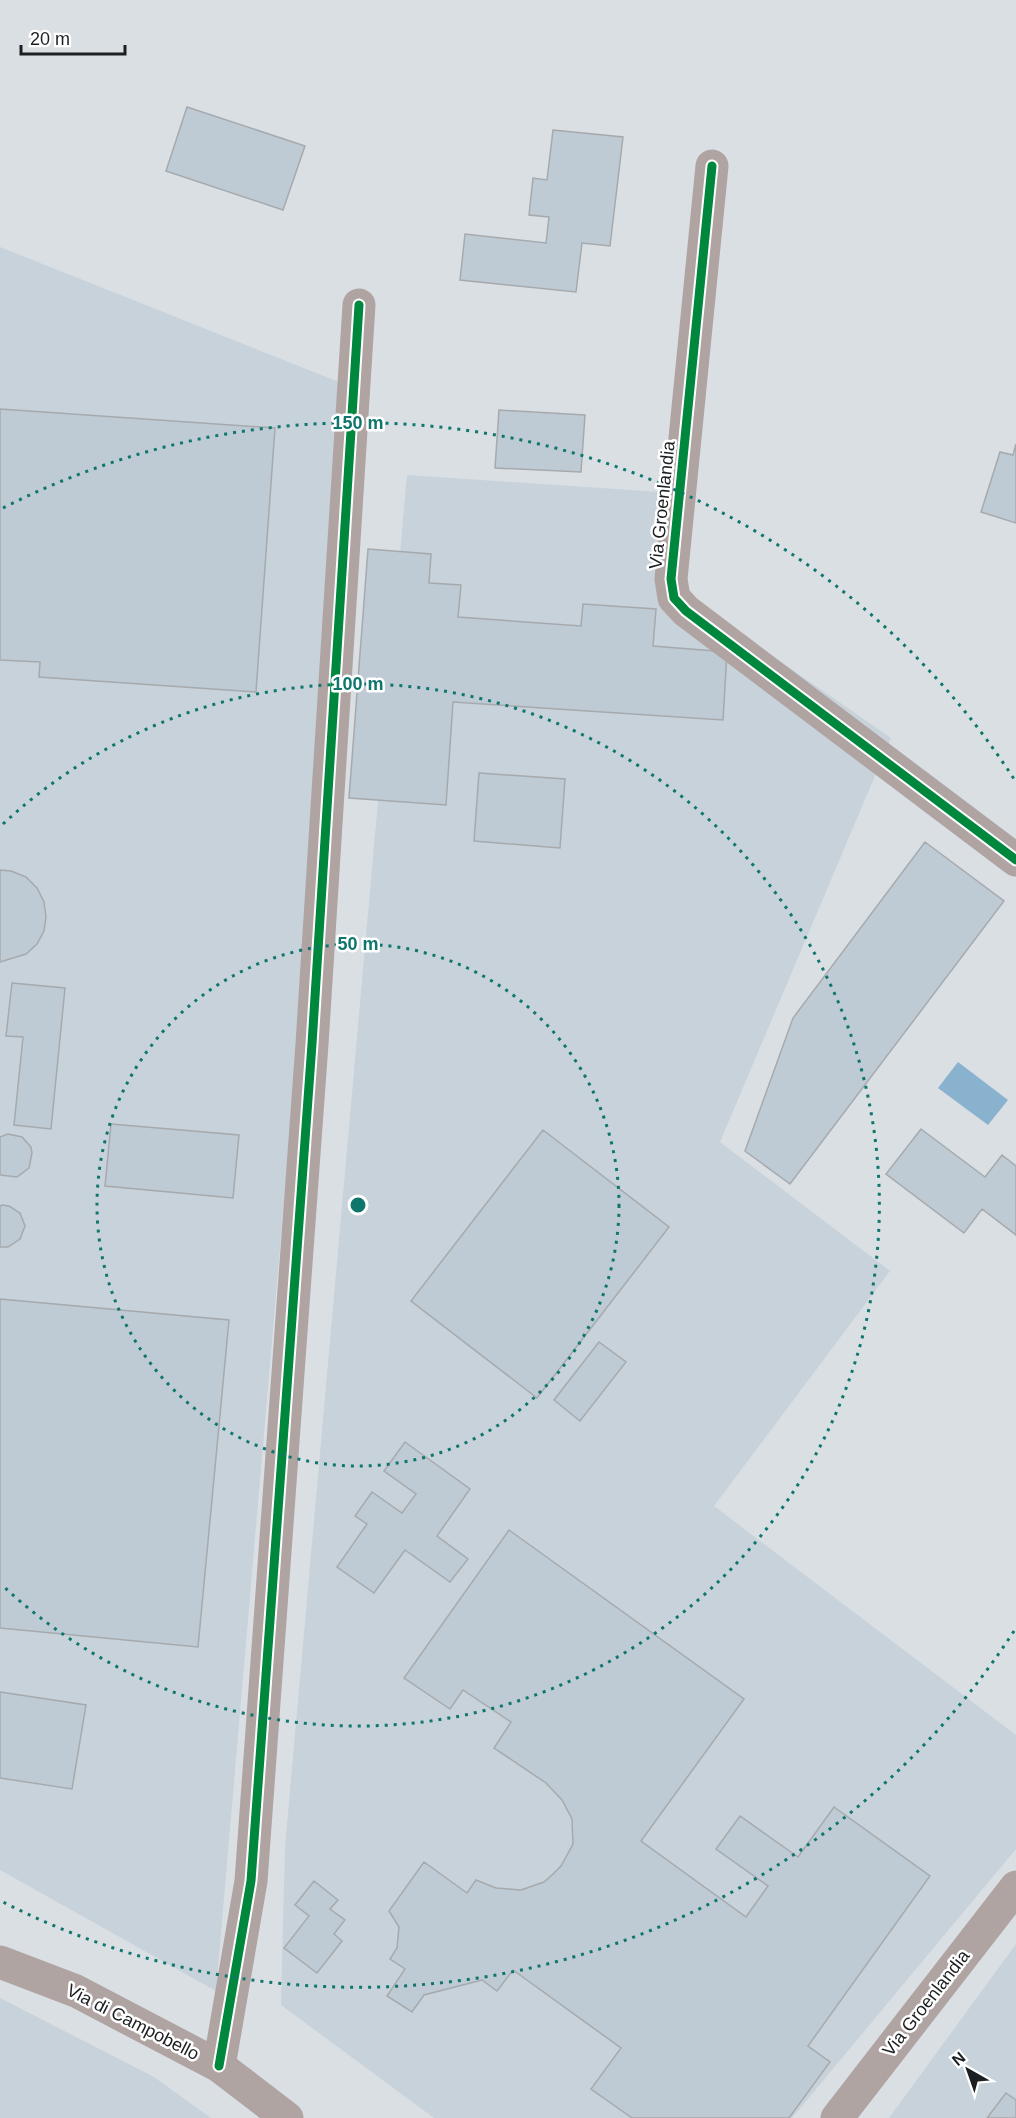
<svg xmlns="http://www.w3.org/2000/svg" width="1016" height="2118" font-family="Arial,sans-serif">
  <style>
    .built { fill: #c7d2da }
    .water { fill: #89b2ce }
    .building { fill: #becad4; stroke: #a6aaad; stroke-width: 1.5 }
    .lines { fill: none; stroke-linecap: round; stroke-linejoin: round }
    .minor { stroke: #b0a4a3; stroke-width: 33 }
    .cycleway-casing { stroke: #fff; stroke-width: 13 }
    .cycleway { stroke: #00873e; stroke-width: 9 }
    .ring { fill: none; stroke: #0f766e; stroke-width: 3; stroke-dasharray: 3 6 }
    .labels { text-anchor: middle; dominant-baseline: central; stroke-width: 5; stroke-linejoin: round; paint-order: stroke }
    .street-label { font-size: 18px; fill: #1c1f22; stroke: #fff }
    .centre { fill: #0f766e; stroke: #fff; stroke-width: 3 }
    .ring-label { font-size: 18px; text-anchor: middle; font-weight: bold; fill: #0f766e; stroke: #fff; stroke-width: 5; stroke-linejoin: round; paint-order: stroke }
  </style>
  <rect width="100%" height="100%" fill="#dadfe4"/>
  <!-- built -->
  <path class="built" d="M0 247 354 388 216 1991 0 1870Z
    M407 475 675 493 660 578 891 738 720 1142 890 1271 714 1506 1016 1735V1849L792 2118H434L281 2005 285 1847Z
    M1016 1944V2118H889Z
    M0 1998 154 2077 211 2118H0Z"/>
  <!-- water -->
  <path class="water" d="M958 1062 1008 1100 988 1125 938 1088Z"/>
  <!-- building -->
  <path class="building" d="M187 107 305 146 283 210 166 171Z
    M553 130 623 137 610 246 582 243 576 292 460 280 465 234 546 243 549 217 529 215 533 178 547 180Z
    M0 409 275 428 256 692 39 677 40 662 0 660Z
    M499 410 585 415 581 472 495 468Z
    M1016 444V523L981 512 1000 452 1013 455Z
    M368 549 431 554 429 583 461 585 458 617 581 626 583 604 656 609 653 646 727 652 723 720 453 702 446 805 349 798Z
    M479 773 565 779 560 848 474 841Z
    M925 842 1004 901 790 1184 745 1151 793 1018Z
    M0 870 11 871 26 877 37 888 44 902 46 917 44 931 37 944 26 954 0 962Z
    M12 983 65 988 51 1129 14 1125 23 1037 6 1036Z
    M111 1124 239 1135 233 1198 105 1186Z
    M921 1129 985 1177 1002 1155 1016 1166V1235L982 1209 964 1233 886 1174Z
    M543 1130 669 1227 537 1398 411 1301Z
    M8 1134 22 1137 31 1147 32 1153 29 1168 17 1177 0 1175V1137Z
    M2 1205 9 1206 20 1213 25 1226 20 1239 8 1247H0V1206Z
    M0 1299 229 1320 198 1647 0 1628Z
    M599 1342 626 1362 580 1421 554 1400Z
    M405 1442 470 1489 437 1536 468 1559 450 1582 405 1550 374 1593 337 1567 367 1524 355 1516 372 1492 402 1513 416 1494 384 1471Z
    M509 1530 744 1699 641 1841 746 1917 768 1886 716 1849 740 1816 798 1857 834 1807 930 1876 808 2046 830 2062 789 2118H632L591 2089 621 2048 513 1970 497 1991 482 1980 424 1995 412 2012 387 1996 405 1969 390 1959 397 1948 399 1927 389 1911 424 1862 467 1893 476 1880 496 1888 521 1890 544 1882 553 1874 561 1866 573 1844 572 1819 562 1800 546 1783 494 1748 511 1722 463 1690 450 1709 404 1678Z
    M0 1692 86 1705 72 1789 0 1778Z
    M314 1881 338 1900 330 1909 345 1920 334 1934 342 1941 317 1973 284 1948 309 1916 295 1905Z
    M1006 2093 1016 2100V2118H987Z"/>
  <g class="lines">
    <!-- minor -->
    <path class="minor" d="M712 166 671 579 674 598 686 611 1016 860
      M0 1962 76 1991 219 2066 287 2118
      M219 2066 251 1881 312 1044 359 305
      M837 2118 1016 1887"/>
    <!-- cycleway casing -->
    <g class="cycleway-casing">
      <path id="cycleway" d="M712 166 671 579 674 598 686 611 1016 860
        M219 2066 251 1881 312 1044 359 305"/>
    </g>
    <!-- cycleway -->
    <use href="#cycleway" class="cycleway"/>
  </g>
  <!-- distance rings -->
  <g class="ring">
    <circle cx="358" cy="1205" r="261"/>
    <path d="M3 824A521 521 0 1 1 3 1586"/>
    <path d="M1014 1631A782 782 0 0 1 3 1902M3 508A782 782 0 0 1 1014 779"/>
  </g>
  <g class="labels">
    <!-- street labels -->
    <g class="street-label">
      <text transform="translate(662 505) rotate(-84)">Via Groenlandia</text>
      <text transform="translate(926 2003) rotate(-52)">Via Groenlandia</text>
      <text transform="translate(133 2022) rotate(27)">Via di Campobello</text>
    </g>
  </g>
  <circle cx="358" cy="1205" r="9" class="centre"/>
  <g class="ring-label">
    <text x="358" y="429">150 m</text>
    <text x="358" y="690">100 m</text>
    <text x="358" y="950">50 m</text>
  </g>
  <!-- north arrow -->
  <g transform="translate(968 2070) rotate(320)" stroke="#ffffff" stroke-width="4.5" paint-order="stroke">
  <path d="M0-4.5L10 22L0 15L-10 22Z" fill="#1c1f22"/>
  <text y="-9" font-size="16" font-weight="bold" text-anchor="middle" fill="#1c1f22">N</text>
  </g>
  <!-- scale -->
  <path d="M21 45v9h104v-9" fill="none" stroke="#1c1f22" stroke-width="3"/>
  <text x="30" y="45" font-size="18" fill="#1c1f22" stroke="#ffffff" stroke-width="4.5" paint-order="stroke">20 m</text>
</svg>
